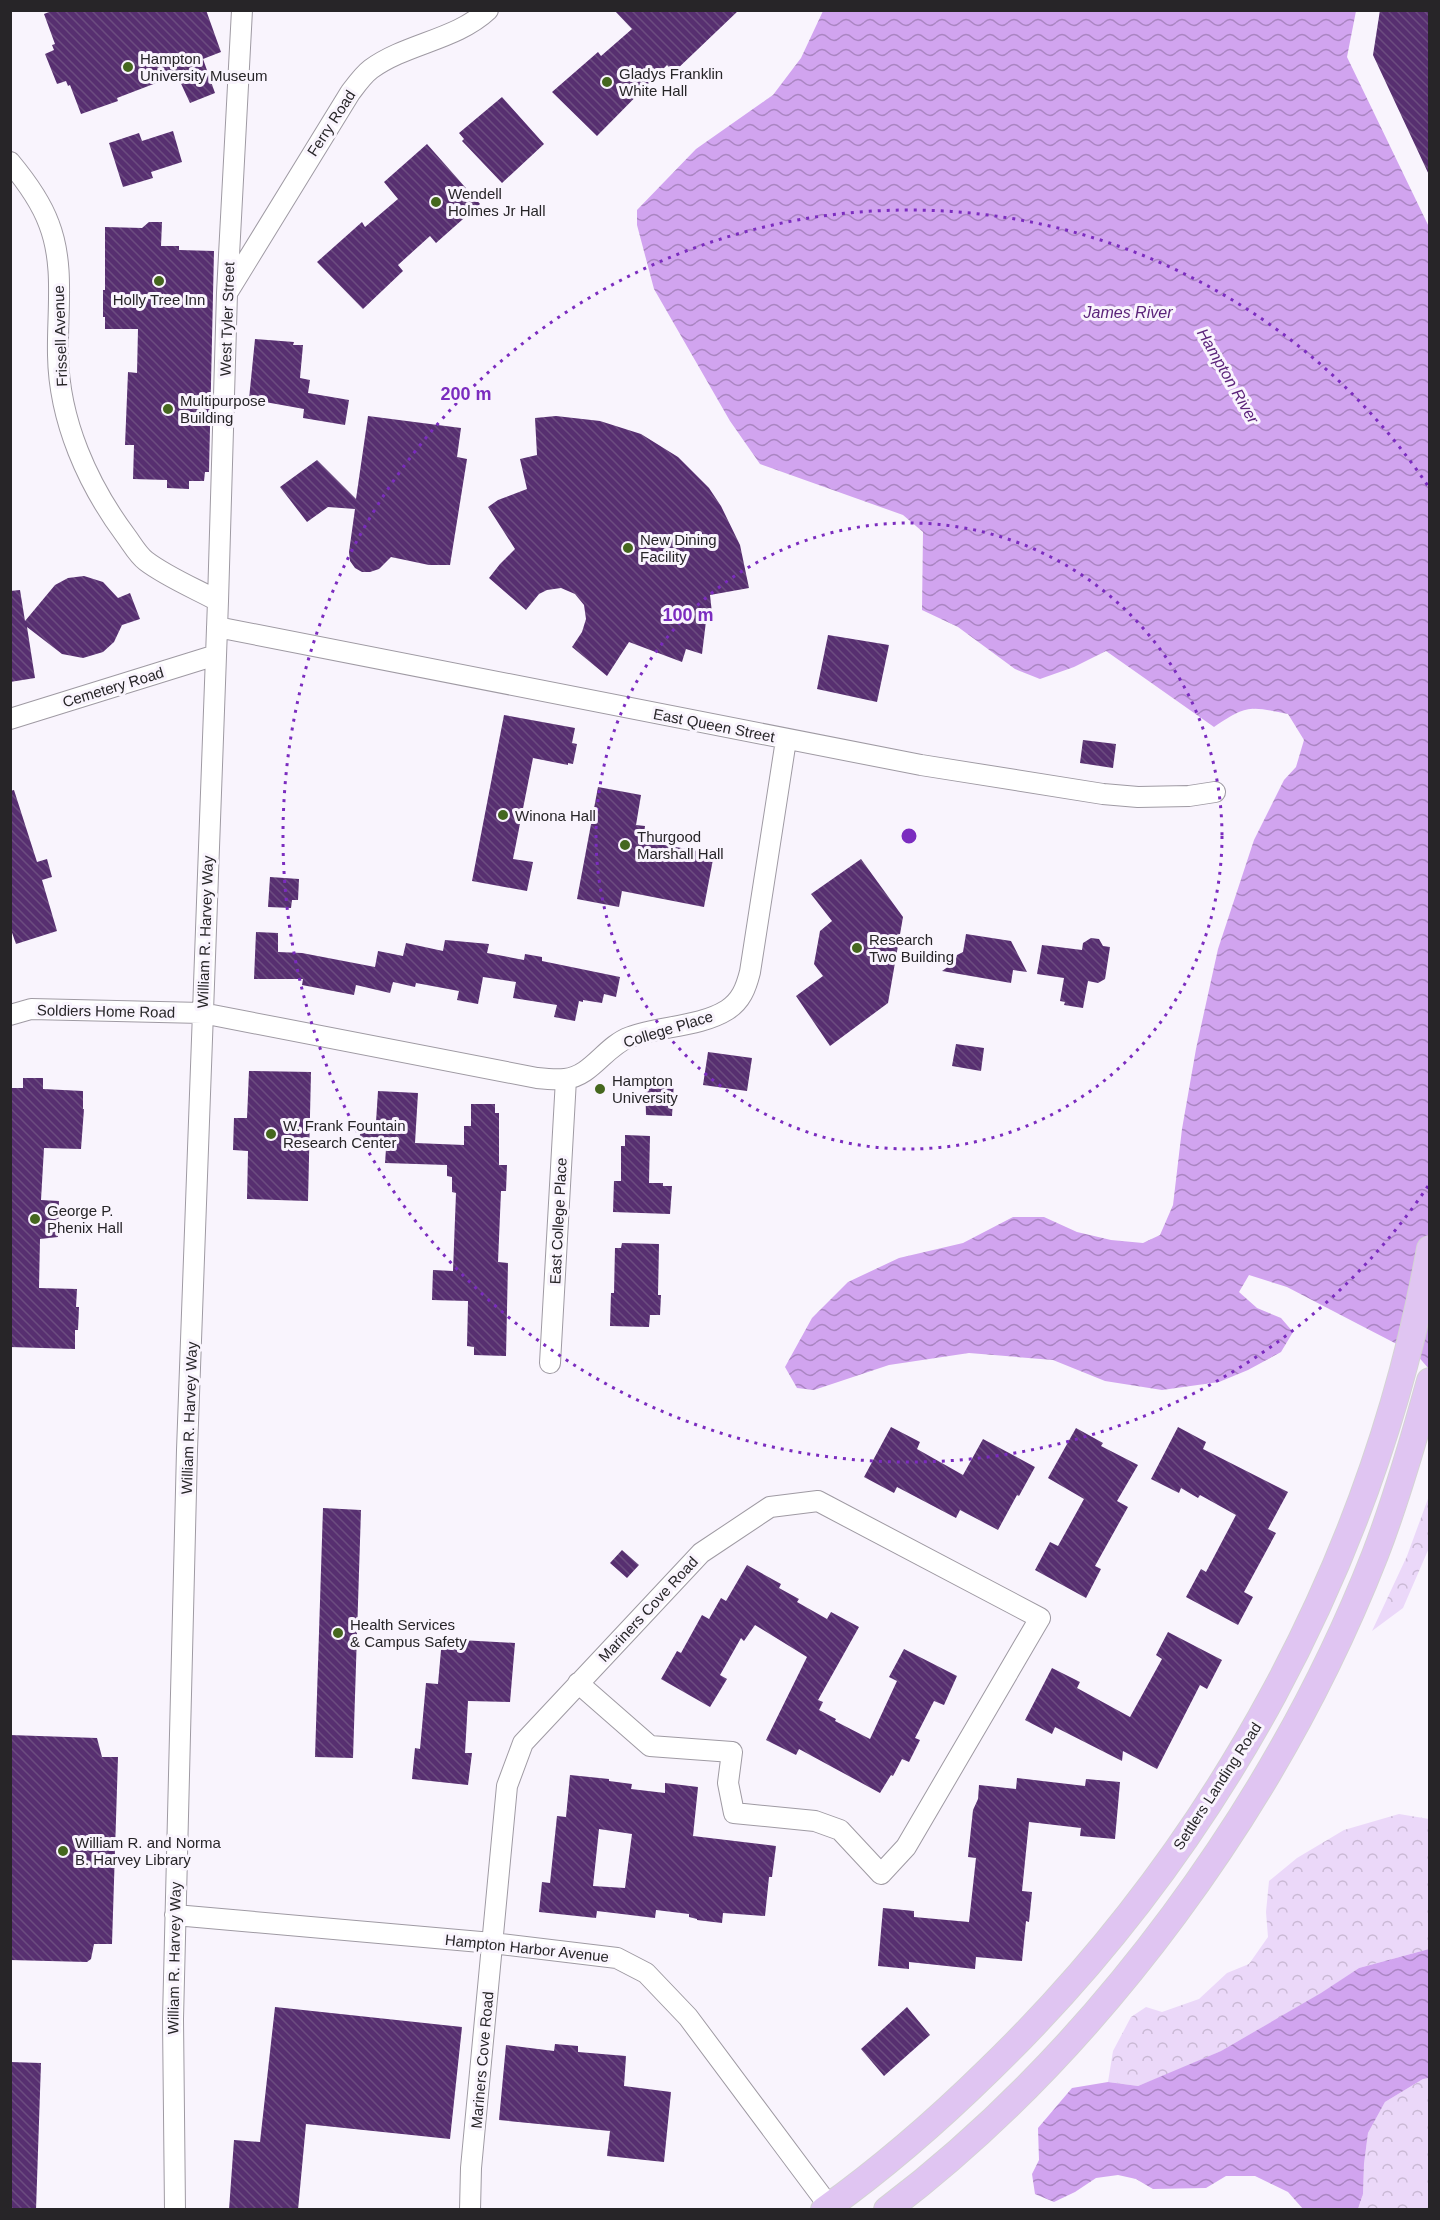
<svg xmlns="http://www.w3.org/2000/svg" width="1440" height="2220" font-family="Arial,sans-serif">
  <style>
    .forest { fill: url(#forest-crowns) }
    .water { fill: url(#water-waves) }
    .building { fill: url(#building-back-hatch); fill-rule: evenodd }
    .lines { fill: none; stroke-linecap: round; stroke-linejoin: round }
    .minor-casing { stroke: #9f9aa3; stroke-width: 22 }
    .major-casing { stroke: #d4d3d4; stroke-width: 28 }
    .minor { stroke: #fff; stroke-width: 20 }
    .major { stroke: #e0c5f2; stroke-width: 26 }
    .ring { fill: none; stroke: #7b2cbf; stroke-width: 3; stroke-dasharray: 3 6 }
    .poi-dot { fill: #45671e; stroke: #f9f4fd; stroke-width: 2 }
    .labels { text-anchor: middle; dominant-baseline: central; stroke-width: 6; stroke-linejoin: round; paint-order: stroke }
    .poi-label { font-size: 15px; fill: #272528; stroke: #f9f4fd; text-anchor: start }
    .street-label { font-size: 15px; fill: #272528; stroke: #f9f4fd }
    .water-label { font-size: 16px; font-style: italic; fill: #5b237a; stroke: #f9f4fd }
    .centre { fill: #7b2cbf; stroke: #f9f4fd; stroke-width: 3 }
    .ring-label { font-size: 18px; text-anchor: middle; font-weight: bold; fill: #7b2cbf; stroke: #f9f4fd; stroke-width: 6; stroke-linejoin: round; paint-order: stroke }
  </style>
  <defs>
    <pattern id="forest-crowns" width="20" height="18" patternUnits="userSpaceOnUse" patternTransform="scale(1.5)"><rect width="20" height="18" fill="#ebd8f9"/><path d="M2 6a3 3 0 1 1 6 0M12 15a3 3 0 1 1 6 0" fill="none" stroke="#cab9d5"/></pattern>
    <pattern id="water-waves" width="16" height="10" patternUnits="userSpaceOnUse" patternTransform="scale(1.5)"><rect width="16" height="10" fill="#d1a4ef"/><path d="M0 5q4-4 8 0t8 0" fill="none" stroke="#aa85c2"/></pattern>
    <pattern id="building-back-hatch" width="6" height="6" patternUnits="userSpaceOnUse" patternTransform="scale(1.5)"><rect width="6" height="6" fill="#572f70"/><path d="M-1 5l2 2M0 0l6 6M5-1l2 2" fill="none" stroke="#6c4c80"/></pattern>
  </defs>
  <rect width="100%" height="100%" fill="#f9f4fd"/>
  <!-- forest -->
  <path class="forest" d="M1429 1496V1548L1403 1608 1372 1631 1407 1556Z
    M1399 1814 1429 1819V1949L1359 1968 1322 1993 1221 2051 1171 2073 1138 2086 1108 2082 1113 2051 1131 2017 1146 2007 1162 2012 1199 1999 1227 1973 1249 1964 1268 1937 1266 1912 1269 1881 1297 1858 1344 1830Z
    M1429 2078V2209L1358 2210 1363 2194 1364 2164 1368 2133 1385 2102 1423 2079Z"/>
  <!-- water -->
  <path class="water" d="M823 11H1356L1347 57 1429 227V1369L1416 1354 1358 1324 1287 1287 1249 1275 1239 1292 1257 1308 1281 1318 1293 1332 1281 1352 1248 1370 1219 1382 1162 1390 1105 1381 1053 1360 969 1353 889 1365 814 1390 797 1388 785 1367 812 1318 848 1282 899 1258 963 1243 1013 1217H1044L1077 1232 1111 1240 1143 1243 1160 1235 1173 1205 1182 1129 1196 1049 1218 949 1254 840 1284 780 1296 767 1304 740 1288 714C1249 706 1247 705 1214 727L1106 651 1074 667 1040 679 1015 669 958 627 922 610 923 532 903 515 760 464 730 421 654 289 637 225V210L696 149 773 95 801 58Z
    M1429 1949V2078L1423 2079 1385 2102 1368 2133 1364 2164 1363 2194 1358 2209H1303L1288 2192 1255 2176H1226L1206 2188 1153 2189 1136 2179 1118 2175 1096 2178 1075 2192 1054 2202 1035 2194 1032 2174 1039 2160 1038 2128 1072 2088 1108 2082 1138 2086 1221 2051 1321 1993 1359 1968Z"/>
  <!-- building -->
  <path class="building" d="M54 10H206L221 52 203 59 215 93 190 103 177 75 117 98 118 101 81 114 70 85 68 86 66 81 57 84 45 54 54 50 52 45 55 44 44 14Z
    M614 10H739L674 72 667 65 597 136 552 92 598 52 601 56 632 29Z
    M1380 10H1430V177L1373 55Z
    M502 97 544 144 502 183 462 141 464 139 459 133Z
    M173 131 182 162 151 172 153 178 123 187 109 143 139 133 142 141Z
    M427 144 480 204 436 243 430 236 398 265 403 271 363 309 317 262 362 222 365 227 398 199 384 182Z
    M149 222H162L161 246H179V250L214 251 209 472H205L204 481H189V489L167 488V480L133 479 134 445H125L128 372 137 373 138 329H105V317H103V290H105V227L142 228Z
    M255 339 294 342 293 345H303L300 378 310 380 308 393 349 400 345 425 303 418 304 409 249 399Z
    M368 416 461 428 457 457 467 459 450 565H429L391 557 379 569 370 572H362L355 568 350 561 349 552 355 509 328 507 307 522 280 487 317 460 356 499Z
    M556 416 600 421 641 434 678 457 709 488 721 506 740 545 749 588 710 595 712 613H707L702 654 686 649 682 662 629 642 607 676 572 647 582 632 586 619 584 605 575 594 561 588 547 590 539 594 526 610 489 578 500 564 515 549 488 507 498 500 527 489 520 459 537 455 535 418Z
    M84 576 103 582 118 598 130 593 140 619 122 625 114 642 103 652 83 658 62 654 27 627 35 678 10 682V591L20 590 25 621 55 585 68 578Z
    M828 635 889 645 877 702 817 689Z
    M504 715 575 728 572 743 577 744 573 764 568 763V765L533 758 513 859 533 862 527 891 472 881Z
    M1083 740 1116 744 1113 768 1080 763Z
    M598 787 641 795 636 825 645 826 643 841 714 854 704 907 622 891 619 907 577 899Z
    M14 790 37 862 47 859 52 877 42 880 57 931 16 944 10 927V791Z
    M861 859 903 917 888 1003 830 1046 796 996 823 976 814 964 820 931 832 921 811 894Z
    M270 877 299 879 298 900H292L291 908 268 907Z
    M256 932 278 933V952L302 953 375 967 378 951 403 956 406 943 443 951 445 940 489 944 487 953 524 960 525 954 542 957V961L620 977 616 997 604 994 602 1003 583 1000V1002L579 1001 575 1021 554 1017 557 1005 513 998 516 982 483 977 478 1004 457 1000 459 991 416 983 415 987 393 982 390 993 356 985 354 995 302 985 303 979H254Z
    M966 934 1011 941 1027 972 1013 970 1011 983 942 971 955 962 957 955 963 952Z
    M1091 938 1099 939 1103 946 1110 947 1105 979 1098 983 1088 981 1083 1008 1064 1005 1065 1002 1060 1001 1064 978 1037 974 1042 945 1082 950 1083 943Z
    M956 1044 984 1048 981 1071 952 1066Z
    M708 1052 752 1058 747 1091 703 1085Z
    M249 1071 311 1072 308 1201 247 1199 248 1151 233 1150 234 1118H247Z
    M23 1078H43V1089L83 1091V1109H84L81 1149 44 1148 41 1200 59 1201 58 1237 40 1239 39 1288 77 1289 76 1307H79L78 1330H75V1349L10 1347V1088H23Z
    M645 1079 674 1081 672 1116 646 1115Z
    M378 1091 418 1093 415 1143 464 1145V1126H471V1104H495V1113H499V1165H507L506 1191H501L498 1262 508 1263 506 1356 474 1355V1347L467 1346 468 1301 432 1300 433 1270 453 1271 456 1193 452 1192V1177L447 1176V1165L385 1163 386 1149 359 1147 361 1121 376 1122Z
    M625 1135 650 1136 649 1183H663V1186H672L670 1214 613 1212 614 1181H621V1146H625Z
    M622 1243 659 1244 658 1295H661L660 1315H650L649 1327 610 1326 611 1293H614L615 1248H621Z
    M891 1427 920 1442 917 1449 963 1475 983 1439 1035 1467 1019 1496 1017 1495 998 1530 960 1510 956 1518 897 1487 894 1493 864 1477Z
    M1178 1427 1206 1442 1203 1449 1288 1492 1268 1529 1276 1533 1244 1592 1253 1597 1238 1625 1186 1597 1201 1569 1206 1572 1236 1515 1200 1495 1198 1498 1181 1488 1179 1493 1151 1479Z
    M1076 1428 1103 1443 1101 1446 1138 1465 1117 1501 1128 1507 1095 1566 1101 1569 1086 1598 1035 1570 1050 1542 1058 1546 1084 1499 1048 1478Z
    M323 1508 361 1510 353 1758 315 1757Z
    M622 1550 639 1565 627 1578 610 1563Z
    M747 1565 781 1584 779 1588 799 1599 797 1602 827 1619 831 1612 859 1627 818 1700 823 1702 819 1710 836 1719 835 1721 870 1739 897 1681 889 1677 904 1649 957 1676 944 1705 934 1701 915 1738 920 1740 909 1762 902 1759 893 1776 891 1775 880 1793 799 1749 796 1755 766 1740 807 1657 755 1625 744 1641 741 1638 720 1675 727 1679 710 1707 661 1679 677 1651 681 1653 702 1615 709 1619 721 1598 726 1601Z
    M1168 1632 1222 1660 1207 1689 1200 1685 1157 1769 1123 1751 1122 1761 1055 1727 1052 1734 1025 1720 1052 1668 1080 1682 1077 1688 1130 1717 1162 1659 1156 1655Z
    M442 1639 515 1643 510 1702 468 1701 465 1753H472L468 1785 412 1779 415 1748 420 1749 426 1683 438 1684Z
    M10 1735 97 1738 102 1757H118L112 1944H94L91 1959 87 1962 10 1960Z
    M570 1775 609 1779V1781L632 1784 631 1789 665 1793V1783L698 1787 693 1836 776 1846 772 1877H769L765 1916 723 1913 722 1923 697 1920V1919L689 1917V1914L656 1910 655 1918 597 1911 596 1918 539 1912 542 1882 550 1883 557 1816 566 1817ZM599 1829 632 1834 625 1888 593 1886Z
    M1017 1778 1085 1786 1086 1779 1120 1782 1115 1839 1080 1836 1081 1828 1029 1822 1022 1891 1032 1892 1029 1922 1026 1921 1022 1961 976 1957 975 1969 909 1962V1969L878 1966 883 1908 914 1911V1917L969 1922 976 1858 968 1857 973 1810 978 1799 979 1785 1016 1789Z
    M275 2007 462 2027 450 2139 306 2124 298 2210H229L234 2140 260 2142Z
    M907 2007 930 2035 884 2076 861 2049Z
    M555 2044 578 2046V2052L626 2056 624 2086 671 2092 664 2162 607 2156 610 2131 499 2120 506 2045 554 2051Z
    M10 2062 41 2063 36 2210H10Z"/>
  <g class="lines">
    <!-- minor casing -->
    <g class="minor-casing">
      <path id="minor" d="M10 162C25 180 41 202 49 224 65 265 57 312 58 355 59 421 88 485 126 536 132 544 138 555 146 561 167 577 196 589 218 601
        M229 290 350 93C356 85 363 75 371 69 407 43 456 40 488 10
        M217 627 921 765 1103 794 1138 797 1189 796 1215 792
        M10 719 216 655
        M10 1015 31 1009 202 1013 537 1078C546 1079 556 1080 565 1079 592 1076 605 1046 630 1037 659 1026 700 1027 727 1010 741 1001 746 988 750 972L786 740
        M550 1363 566 1079
        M175 1915 492 1943 617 1958 646 1973 688 2017 832 2210
        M175 2210 173 2019 187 1450 218 601 227 293 242 10
        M470 2210 471 2168 507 1786 523 1743 701 1553 770 1507 818 1501 1040 1618 906 1847 881 1874 840 1830 815 1821 734 1813 728 1783 732 1752 650 1746 578 1683"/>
    </g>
    <!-- major casing -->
    <g class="major-casing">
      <path id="major" d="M824 2210C883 2168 938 2120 989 2070 1216 1850 1374 1561 1430 1249
        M887 2210C1099 2049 1278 1802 1375 1555 1397 1498 1414 1439 1430 1381"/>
    </g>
    <!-- minor -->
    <use href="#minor" class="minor"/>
    <!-- major -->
    <use href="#major" class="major"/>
  </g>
  <!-- distance rings -->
  <g class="ring">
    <circle cx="909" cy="836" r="313"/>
    <path d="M1428 1186A626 626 0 1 1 1428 486"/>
  </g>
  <!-- markers -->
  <g class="poi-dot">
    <circle cx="128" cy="67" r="6"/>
    <circle cx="607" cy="82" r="6"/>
    <circle cx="436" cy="202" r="6"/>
    <circle cx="159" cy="281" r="6"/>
    <circle cx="168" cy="409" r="6"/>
    <circle cx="628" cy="548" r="6"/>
    <circle cx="503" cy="815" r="6"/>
    <circle cx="625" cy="845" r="6"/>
    <circle cx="857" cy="948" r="6"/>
    <circle cx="600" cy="1089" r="6"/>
    <circle cx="271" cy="1134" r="6"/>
    <circle cx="35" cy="1219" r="6"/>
    <circle cx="338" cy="1633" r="6"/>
    <circle cx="63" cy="1851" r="6"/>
  </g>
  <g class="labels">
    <!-- poi labels -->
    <g class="poi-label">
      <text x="140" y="58">Hampton<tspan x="140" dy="17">University Museum</tspan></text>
      <text x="619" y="73">Gladys Franklin<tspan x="619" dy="17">White Hall</tspan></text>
      <text x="448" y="193">Wendell<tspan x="448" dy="17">Holmes Jr Hall</tspan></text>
      <text x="159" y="299" text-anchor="middle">Holly Tree Inn</text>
      <text x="180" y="400">Multipurpose<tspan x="180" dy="17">Building</tspan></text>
      <text x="640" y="539">New Dining<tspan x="640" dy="17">Facility</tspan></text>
      <text x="515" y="815">Winona Hall</text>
      <text x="637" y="836">Thurgood<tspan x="637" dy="17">Marshall Hall</tspan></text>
      <text x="869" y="939">Research<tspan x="869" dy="17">Two Building</tspan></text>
      <text x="612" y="1080">Hampton<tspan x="612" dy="17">University</tspan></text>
      <text x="283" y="1125">W. Frank Fountain<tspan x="283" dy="17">Research Center</tspan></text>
      <text x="47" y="1210">George P.<tspan x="47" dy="17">Phenix Hall</tspan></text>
      <text x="350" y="1624">Health Services<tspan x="350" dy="17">&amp; Campus Safety</tspan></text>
      <text x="75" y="1842">William R. and Norma<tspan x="75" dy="17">B. Harvey Library</tspan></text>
    </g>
    <!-- street labels -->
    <g class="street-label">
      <text transform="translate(331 123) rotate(-57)">Ferry Road</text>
      <text transform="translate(227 319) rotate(-88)">West Tyler Street</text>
      <text transform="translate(60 336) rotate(-92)">Frissell Avenue</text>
      <text transform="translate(113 687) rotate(-17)">Cemetery Road</text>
      <text transform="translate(714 725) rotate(11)">East Queen Street</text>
      <text transform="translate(205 932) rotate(-88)">William R. Harvey Way</text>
      <text transform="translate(106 1011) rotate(1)">Soldiers Home Road</text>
      <text transform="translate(668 1029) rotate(-17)">College Place</text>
      <text transform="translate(558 1221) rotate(-87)">East College Place</text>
      <text transform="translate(189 1418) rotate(-88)">William R. Harvey Way</text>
      <text transform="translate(648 1609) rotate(-47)">Mariners Cove Road</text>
      <text transform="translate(1217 1786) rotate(-57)">Settlers Landing Road</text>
      <text transform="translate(527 1948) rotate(6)">Hampton Harbor Avenue</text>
      <text transform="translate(174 1958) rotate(-89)">William R. Harvey Way</text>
      <text transform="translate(482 2060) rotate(-85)">Mariners Cove Road</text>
    </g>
    <!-- water labels -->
    <g class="water-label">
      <text x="1128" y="312">James River</text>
      <text transform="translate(1228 376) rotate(60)">Hampton River</text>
    </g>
  </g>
  <circle cx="909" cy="836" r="9" class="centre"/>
  <g class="ring-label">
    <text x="466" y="400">200 m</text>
    <text x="688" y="621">100 m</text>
  </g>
  <!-- border -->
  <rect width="1440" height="2220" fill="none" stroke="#272528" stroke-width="24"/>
</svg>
